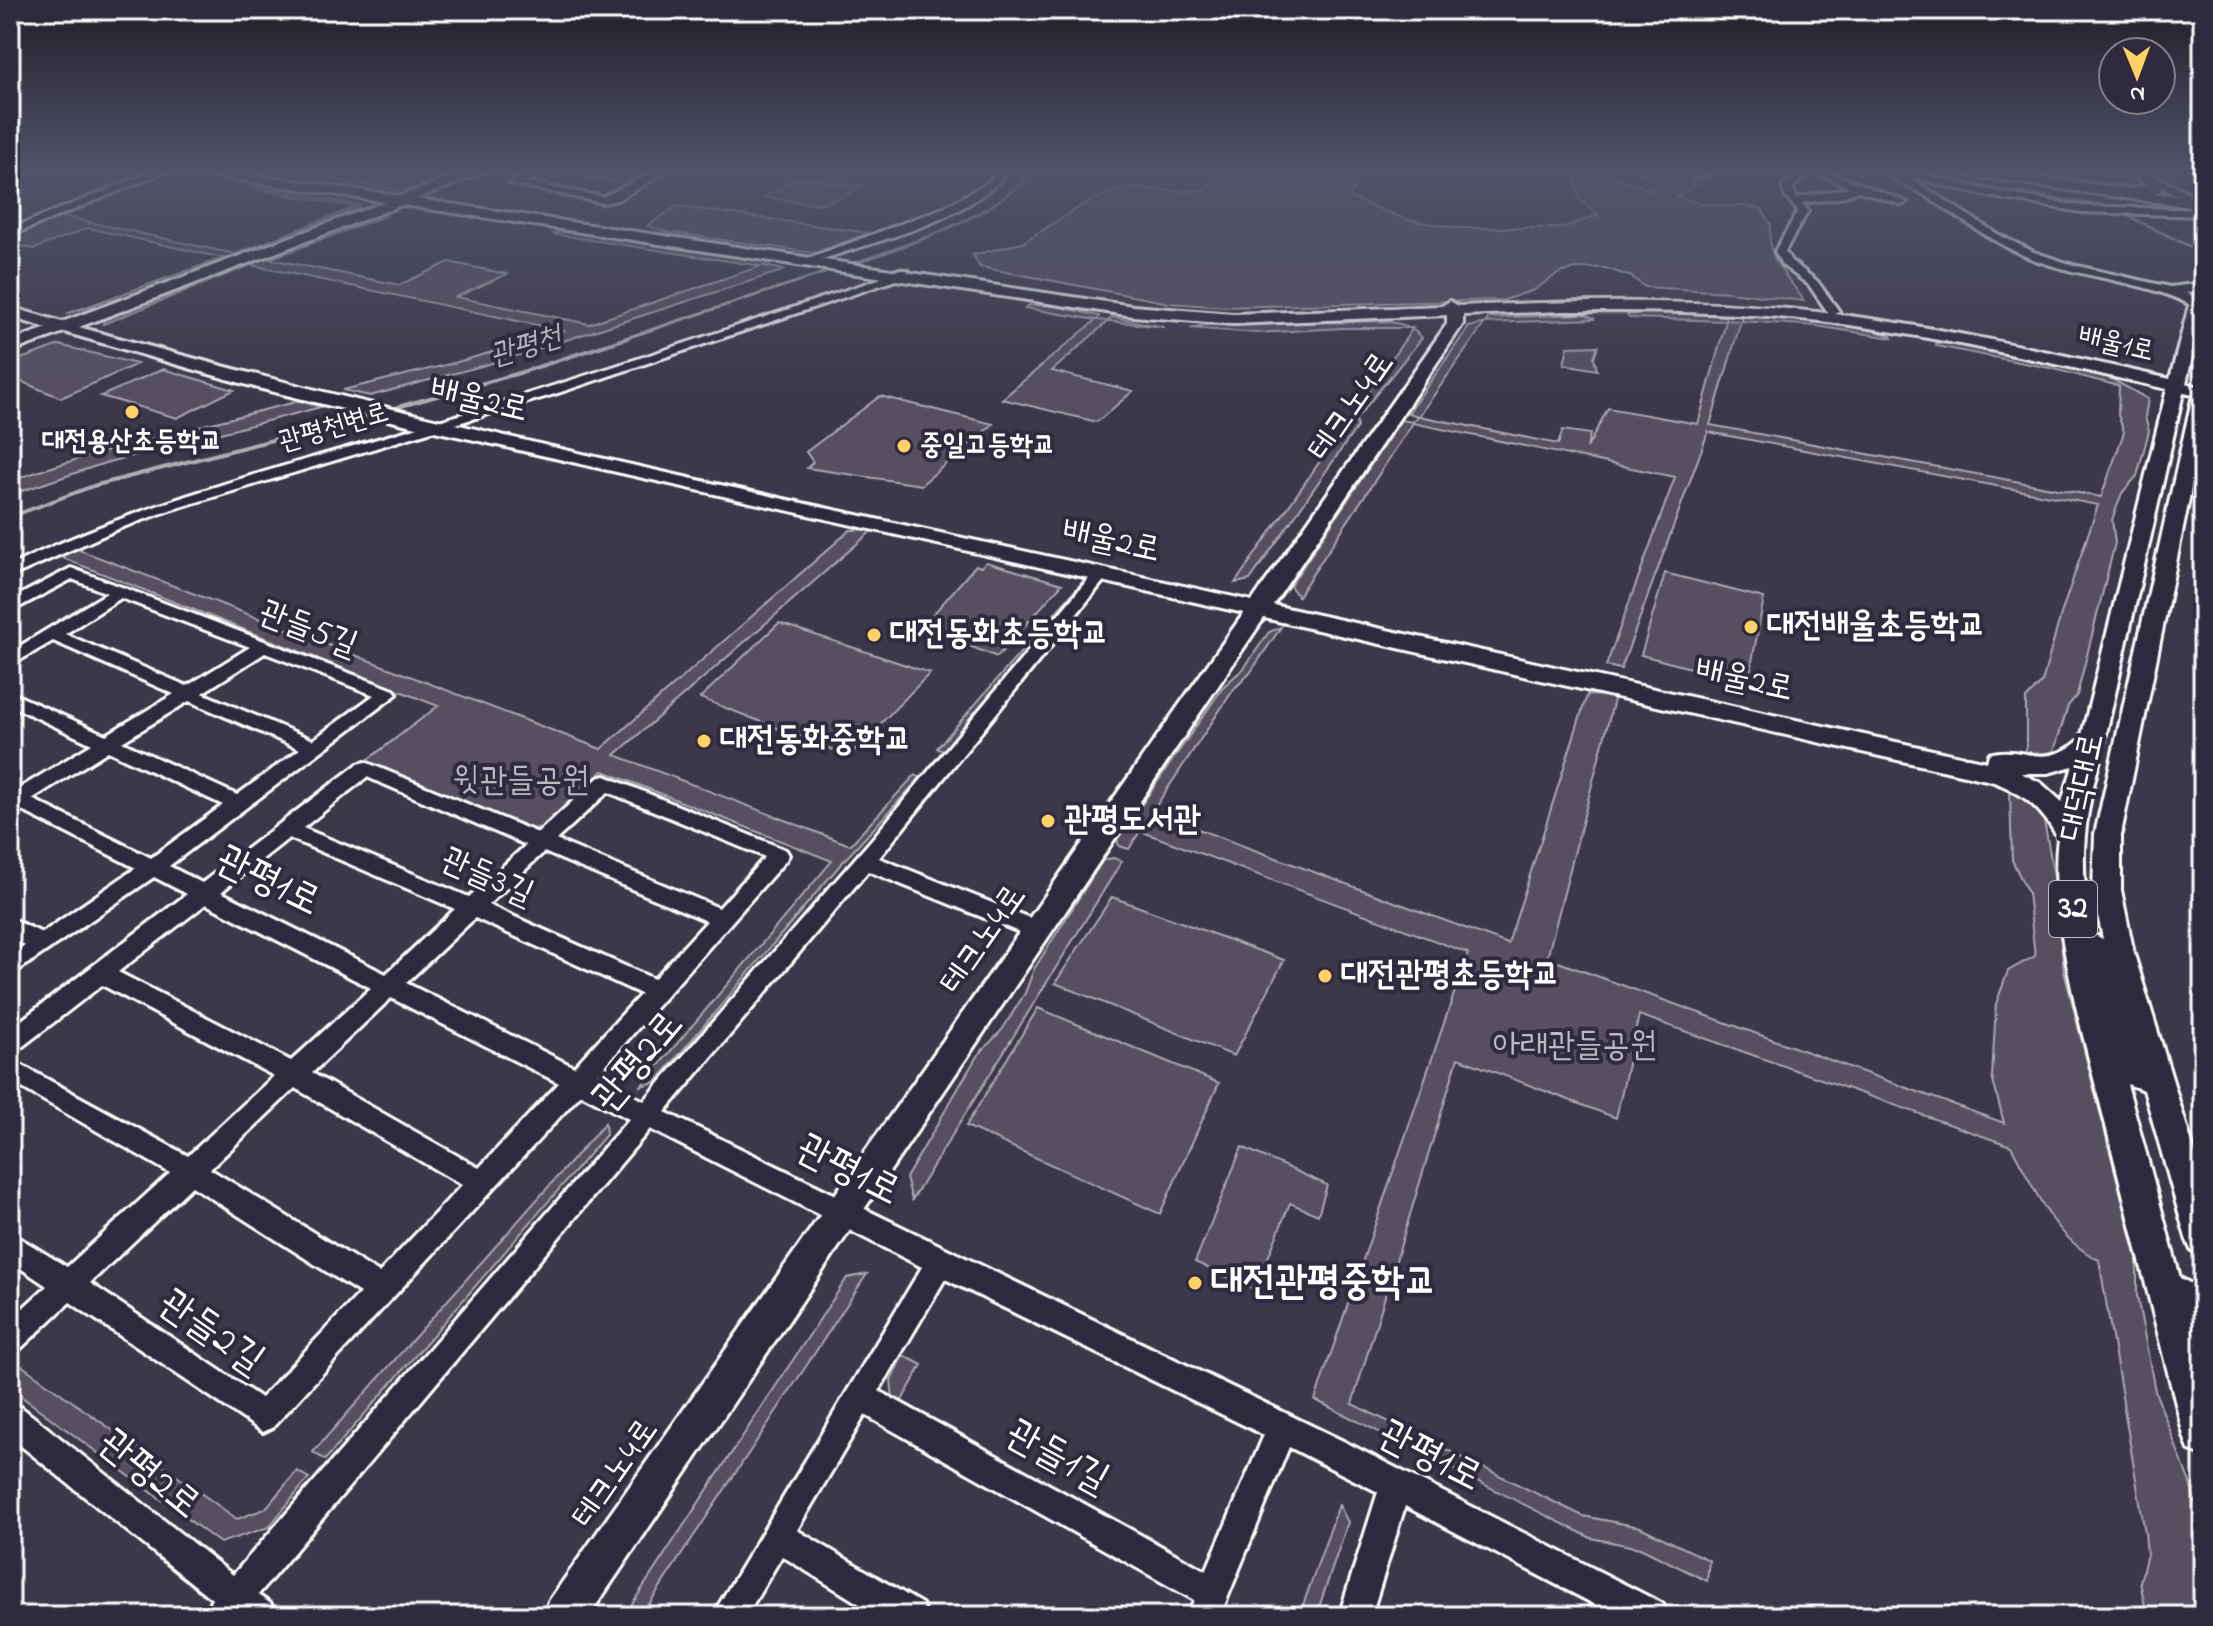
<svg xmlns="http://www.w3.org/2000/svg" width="2213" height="1626" font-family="'Indie Flower','Poor Story',sans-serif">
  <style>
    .green { fill: #555060; stroke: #aaa8b0; stroke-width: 2 }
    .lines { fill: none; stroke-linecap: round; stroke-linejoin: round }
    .stream-far1 { stroke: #afadb4; stroke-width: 3 }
    .stream { stroke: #afadb4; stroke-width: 4 }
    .minor-casing { stroke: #fff; stroke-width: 6 }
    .major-casing { stroke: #fff; stroke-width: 6 }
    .highway-casing { stroke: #fff; stroke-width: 6 }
    .minor { fill: #2f2a3d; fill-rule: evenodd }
    .major { fill: #2f2a3d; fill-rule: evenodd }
    .highway { fill: #2f2a3d; fill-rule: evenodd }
    .poi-dot { fill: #ffd166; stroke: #2f2a3d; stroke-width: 3 }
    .labels { text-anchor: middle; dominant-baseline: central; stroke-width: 8; stroke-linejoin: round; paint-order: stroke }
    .far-street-label { font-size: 28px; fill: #fff; stroke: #2f2a3d }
    .far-poi-label { font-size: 28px; font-weight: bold; fill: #fff; stroke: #2f2a3d }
    .far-water-label { font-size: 30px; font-style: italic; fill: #b5b4ba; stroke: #2f2a3d }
    .shield { fill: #2f2a3d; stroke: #c1bfc5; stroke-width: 2 }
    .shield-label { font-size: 32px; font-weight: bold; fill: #fff }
    .street-label { font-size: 34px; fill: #fff; stroke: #2f2a3d }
    .poi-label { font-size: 34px; font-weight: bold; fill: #fff; stroke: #2f2a3d; text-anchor: start }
    .park-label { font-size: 34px; fill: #bbb9bf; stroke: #2f2a3d }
    .near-street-label { font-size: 40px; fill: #fff; stroke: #2f2a3d }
    .near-poi-label { font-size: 40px; font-weight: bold; fill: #fff; stroke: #2f2a3d; text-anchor: start }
  </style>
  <rect width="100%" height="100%" fill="#3c3749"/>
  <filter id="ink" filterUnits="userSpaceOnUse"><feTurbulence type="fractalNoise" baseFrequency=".0125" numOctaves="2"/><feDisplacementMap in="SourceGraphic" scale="16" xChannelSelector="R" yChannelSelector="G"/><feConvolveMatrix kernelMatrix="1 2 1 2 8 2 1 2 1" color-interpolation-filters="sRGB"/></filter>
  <g filter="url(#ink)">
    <!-- green -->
    <path class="green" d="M279 171H436L456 173 412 189 398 190Z
      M647 171 648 174 632 184 549 172Z
      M1274 171 1352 180 1354 188 1349 197 1408 220 1459 228H1562L1598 215 1579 199 1574 176 1597 171 1650 190 1659 183 1635 171H1712L1717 174 1677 196C1702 207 1732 204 1761 208L1771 224C1765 263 1786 271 1804 301L1729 292 1645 287 1632 277 1605 268H1580L1559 273 1534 290 1504 300 1225 307 1169 303 980 267 973 255 1022 243 1084 204 1125 187 1181 191 1205 190 1216 180Z
      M797 177 861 186C821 212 810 203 765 197Z
      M259 187 359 205 358 209 134 294 66 314 223 258 88 228 34 249 10 243V236L61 216 235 254 355 207 254 189Z
      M677 206 869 233 814 253 667 232 647 226Z
      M388 215 270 259 399 285 449 262 507 274 456 297 589 324 761 266 552 234 564 231 602 235 768 262 764 266 785 270 500 361 370 396 343 390 454 363 565 331 251 265 103 324 104 320 293 245Z
      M1029 305 1057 306 1099 316 1098 320 1108 321 1112 317 1164 327 1108 321 1052 371 1133 391 1097 422 1002 399 1096 320 1025 308Z
      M1654 312 1725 316 1726 320 1741 321V317C1785 317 1850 320 1891 336L1892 338 1816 326 1741 321 1710 425 2101 497 2124 432 2118 415 2119 386 2050 368 1936 346V343L1964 345 2110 378 2148 399 2145 417 2149 431 2137 476 2122 493 2112 520 2115 543 2077 695 2068 706 2054 751 2040 755 2026 753V699L2042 682 2061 614 2098 505 1708 432 1621 669 1606 666 1675 477 1413 423 1298 596 1290 586 1401 420 1413 422 1418 416 1408 413 1469 327 1485 323 1489 318 1585 314 1595 319 1485 323 1419 416 1558 444 1563 430 1590 434 1587 448 1608 408 1698 424 1726 321 1629 318 1627 315Z
      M1336 322C1365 324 1401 313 1422 338L1356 419 1357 427 1250 580 1235 583 1413 328H1343L1257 333 1190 328 1205 325Z
      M59 345 137 364 61 398 10 377V363Z
      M1598 346 1594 357 1597 370 1564 364 1568 347Z
      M163 369 234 390 177 418 101 396Z
      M880 396 993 424 921 485 807 468 813 462 806 452Z
      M299 401 321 407 105 463 10 495V481C105 448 202 426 299 401Z
      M874 529 615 755 850 845 915 775 920 778 840 865 656 1082 641 1086 832 861 603 771 545 826 530 830 366 761 438 706 60 557 77 549 601 749 850 530Z
      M986 562 1062 584 997 657 922 627 976 565 981 567Z
      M1665 573 1764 598 1748 683 1641 655Z
      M1083 581V588L944 752 937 748Z
      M779 623 930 673 849 756 700 698Z
      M1281 627 1250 673 1234 689 1152 812 1508 944 1587 695 1615 696 1547 958 2004 1123 1992 1077 1996 1004 2008 971 2035 956 2028 893 2012 860 2010 793 2033 799 2042 809 2055 882 2064 971 2137 1258V1296L2155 1391 2190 1483 2203 1531V1616H2147L2140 1582 2147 1554 2145 1533 2099 1260C2053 1238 2035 1189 2011 1146L1639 1015 1616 1118 1458 1058 1352 1404 1583 1516 1640 1527 1709 1560 1707 1581 1640 1548 1591 1538 1315 1400 1468 953 1140 831 1129 849 1119 846 1117 840 1224 686 1244 668 1269 632Z
      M1113 858 1122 861 912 1200 906 1178 977 1056 1002 1030 1025 993 1034 969 1103 860Z
      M1112 897 1284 960 1234 1056 1055 983Z
      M1038 1008 1219 1083 1160 1214 966 1126Z
      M605 1123 606 1135 325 1460 313 1452Z
      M1242 1147 1327 1185 1318 1215 1290 1203 1255 1290 1195 1262Z
      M867 1274 641 1616H624L847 1278Z
      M903 1355 922 1365 900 1404 893 1399 891 1380Z
      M14 1360 237 1519 265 1509 297 1471 309 1478 269 1527 220 1543 10 1388V1364Z
      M1339 1505 1348 1522 1316 1616H1299Z"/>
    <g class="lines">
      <!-- stream-far1 -->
      <path class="stream-far1" d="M1917 171 1999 190 2108 206 2203 253
        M849 265C914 242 986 222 1034 171
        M620 340 839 268"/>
      <!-- stream -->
      <path class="stream" d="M387 410 516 374 627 338
        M10 517 93 486 374 414"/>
      <!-- minor casing -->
      <g class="minor-casing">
        <path id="minor" d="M154 171H167L10 236V229Z
          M534 171H547L525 182 603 197 656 171H668L618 200 603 203 509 183Z
          M998 171H1008C969 221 878 240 820 260L810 258 943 208 988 183Z
          M1701 171H1714L1694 178V174Z
          M1800 171H1811L1792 188 1797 198 1849 188 1814 171H1826L1907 202 1902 205 1859 191 1839 198 1802 203 1808 211 1785 251 1791 261 1817 281 1839 311 1833 315 1829 314 1809 285 1782 265 1775 251 1798 211 1785 196 1782 187Z
          M1881 171H1894L1907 176 1999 235 2034 252 2073 265 2170 287 2203 283V290L2186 293 2198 299 2202 309 2192 312 2189 304C2145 282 2094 279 2047 264 2002 250 1968 223 1929 198 1914 188 1895 181 1881 171Z
          M1911 171 1987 190 2081 206 2203 210V216L2081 212 1987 196 1908 176Z
          M899 269 909 271 899 279 555 394 170 510 118 529 10 577V566C144 501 287 466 429 424 584 378 738 326 891 275Z
          M71 568 394 690 397 694 169 866 202 883 358 764 365 762 538 833 598 778 605 776 786 850 789 855 786 860 595 1077 644 1101 873 838 1094 572H1106V578L879 858 1045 924 1048 930 1045 936 1037 939 1029 936 868 871 665 1112 1343 1441 1663 1604 1667 1616H1617L1405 1506 1371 1616H1339L1378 1492 1289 1447 1220 1616H1188L1194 1600 865 1415 797 1530 922 1604 926 1616H879L782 1556 746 1616H712L922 1267 650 1129 258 1595 271 1604 275 1616H203L212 1599 10 1437V1403L21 1407 233 1575 629 1119 581 1094 273 1427 263 1432 70 1302 20 1349 10 1353V1320L47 1286 10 1261V1232L67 1267 170 1173 10 1081V1059L188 1156 274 1076 102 985 18 1050 10 1053V1029L187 894 154 877 10 976V955L25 945 10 937V918L42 933 136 868 17 808 10 810V789L15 791 92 744 10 705V692L106 735 174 694 53 641 10 666V652L107 593 72 579 10 612V600ZM121 598 250 647 187 686 65 634ZM265 653 374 695 313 740 202 693ZM189 701 300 749 237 795 122 742ZM108 751 223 805 151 858 32 799ZM367 777 526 845 469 897 303 828ZM608 792 765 857 719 908 556 840ZM289 838 455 909 386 974 221 892ZM544 852 707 921 654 979 488 905ZM206 904 371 988 291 1061 118 972ZM475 918 641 994 574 1067 406 983ZM391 998 559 1083 479 1168 312 1073ZM295 1088 462 1185 379 1273 210 1169ZM192 1186 360 1293 261 1398 90 1283ZM945 1279 1264 1435 1206 1571 879 1391Z"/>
      </g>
      <!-- major casing -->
      <g class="major-casing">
        <path id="major" d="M199 171H228L400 196 469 171H486L417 199 1133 306 1233 314 1442 306 1450 301 1458 306C1577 301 1698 298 1817 312 1936 325 2053 353 2170 379L2196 278 2203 274V309L2186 383 2196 386 2203 383V430L2121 834V890L2134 954 2203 1180V1255L2191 1250 2186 1238 2144 1090 2127 1084 2180 1278 2203 1290V1345L2197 1343 2203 1364V1455L2189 1450 2184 1436C2156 1326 2129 1217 2101 1106 2082 1030 2048 914 2058 838 2042 809 2023 792 1991 781L1264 618 589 1616H543L549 1601 1244 613 412 426 258 388 64 332 10 352V341L47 328 10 317V307L62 322 385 202 205 175ZM402 205 1133 316 1233 324 1447 315V324L1252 601C860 514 466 436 79 327ZM1563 311C1649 311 1735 311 1820 321 1937 336 2052 363 2167 389L2081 739C2043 772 2024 744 1989 754L1987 762 1273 605 1463 324V315ZM2183 393 2193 395 2095 834 2093 890 2103 939 2091 933C2079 865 2082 822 2101 756ZM2073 766 2062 802 2041 783 2021 773H2048Z
          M2130 171H2145L2203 200V209Z"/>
      </g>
      <!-- highway casing -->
      <g class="highway-casing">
        <path id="highway" d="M1957 171H1994L2129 189 2146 185 2125 171H2142L2161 183V191L2154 193 2203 199V209L1964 175Z"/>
      </g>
      <!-- minor -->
      <use href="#minor" class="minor"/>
      <!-- major -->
      <use href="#major" class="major"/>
      <!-- highway -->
      <use href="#highway" class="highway"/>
    </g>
  </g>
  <!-- sky -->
  <linearGradient id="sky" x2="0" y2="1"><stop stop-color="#211e28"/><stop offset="0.43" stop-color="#50536a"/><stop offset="1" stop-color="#50536a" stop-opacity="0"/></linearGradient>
  <rect width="2213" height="398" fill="url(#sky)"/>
  <!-- markers -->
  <g class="poi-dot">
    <circle cx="132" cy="412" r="8"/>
    <circle cx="904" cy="446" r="8"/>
    <circle cx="1751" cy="627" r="8"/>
    <circle cx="874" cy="635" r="8"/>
    <circle cx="704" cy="741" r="8"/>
    <circle cx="1048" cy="821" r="8"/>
    <circle cx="1325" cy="976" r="8"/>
    <circle cx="1195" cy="1283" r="8"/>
  </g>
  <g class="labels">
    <!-- far-street labels -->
    <g class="far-street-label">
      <text transform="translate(2116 345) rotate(13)">배울1로</text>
      <text transform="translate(334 428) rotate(-16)">관평천변로</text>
    </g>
    <!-- far-poi labels -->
    <g class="far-poi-label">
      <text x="132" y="442">대전용산초등학교</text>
      <text x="920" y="446" text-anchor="start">중일고등학교</text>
    </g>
    <!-- far-water labels -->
    <g class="far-water-label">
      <text transform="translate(526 347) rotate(-17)">관평천</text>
    </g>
    <!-- shield labels -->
    <rect class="shield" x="2049" y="881" width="48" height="56" rx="6"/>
    <g class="shield-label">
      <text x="2073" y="909">32</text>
    </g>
    <!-- street labels -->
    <g class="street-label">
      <text transform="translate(479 401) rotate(13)">배울2로</text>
      <text transform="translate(1352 407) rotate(-55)">테크노4로</text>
      <text transform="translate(1111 542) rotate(12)">배울2로</text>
      <text transform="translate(308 630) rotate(21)">관들5길</text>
      <text transform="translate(1744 681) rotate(12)">배울2로</text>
      <text transform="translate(2083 787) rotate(-78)">대덕대로</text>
      <text transform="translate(487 878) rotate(24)">관들3길</text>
      <text transform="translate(984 940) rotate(-55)">테크노4로</text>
      <text transform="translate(616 1474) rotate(-55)">테크노4로</text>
    </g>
    <!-- poi labels -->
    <g class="poi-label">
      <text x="1767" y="627">대전배울초등학교</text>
      <text x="890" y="635">대전동화초등학교</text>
      <text x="720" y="741">대전동화중학교</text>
      <text x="1064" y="821">관평도서관</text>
      <text x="1341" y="976">대전관평초등학교</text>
    </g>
    <!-- park labels -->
    <g class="park-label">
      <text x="521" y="782">윗관들공원</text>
      <text x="1575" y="1047">아래관들공원</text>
    </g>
    <!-- near-street labels -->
    <g class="near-street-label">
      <text transform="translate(268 882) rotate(26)">관평1로</text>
      <text transform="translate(639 1062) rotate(-50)">관평2로</text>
      <text transform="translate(848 1171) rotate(27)">관평1로</text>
      <text transform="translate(211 1333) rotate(35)">관들2길</text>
      <text transform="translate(1430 1457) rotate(27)">관평1로</text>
      <text transform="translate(1057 1458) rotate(29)">관들1길</text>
      <text transform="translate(149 1475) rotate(39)">관평2로</text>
    </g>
    <!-- near-poi labels -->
    <g class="near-poi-label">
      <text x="1211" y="1283">대전관평중학교</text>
    </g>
  </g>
  <!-- margin -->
  <rect width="2213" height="1626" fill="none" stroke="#2f2a3d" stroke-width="40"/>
  <rect x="20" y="20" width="2173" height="1586" fill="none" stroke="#fff" stroke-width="3" filter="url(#ink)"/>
  <!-- north arrow -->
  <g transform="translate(2137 76) rotate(179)"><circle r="38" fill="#2f2a3d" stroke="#827f8b" stroke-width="2"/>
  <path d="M0-6L14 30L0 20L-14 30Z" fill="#ffd166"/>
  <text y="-12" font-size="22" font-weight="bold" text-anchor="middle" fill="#ffffff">N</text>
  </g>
</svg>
